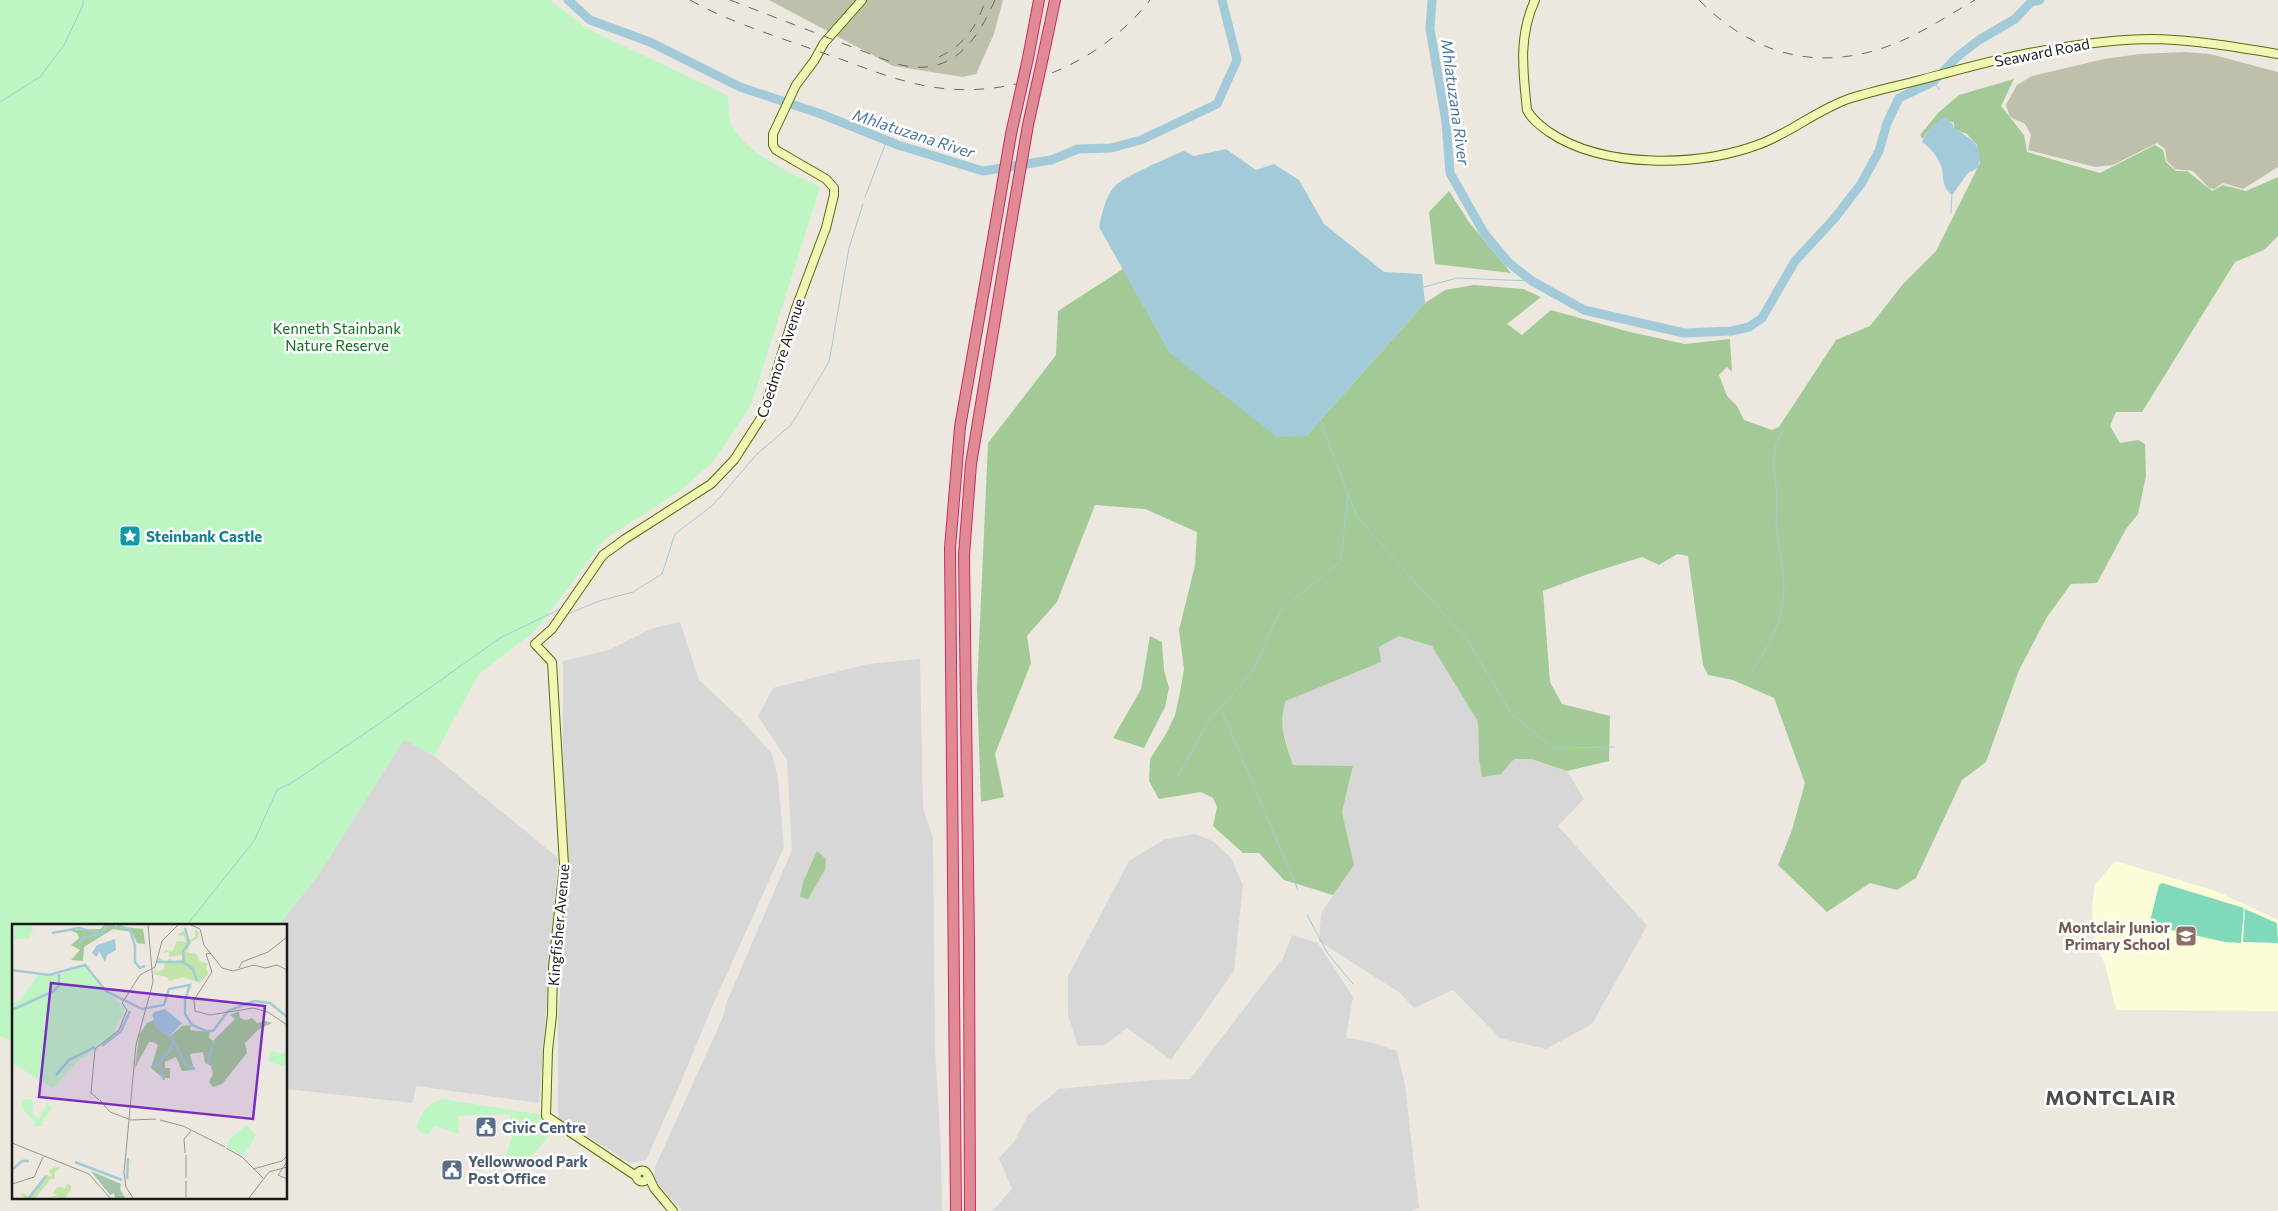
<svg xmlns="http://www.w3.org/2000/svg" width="2278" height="1211" font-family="Commissioner,sans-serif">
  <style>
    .residential { fill: #d8d7d7 }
    .education { fill: #fcfdd8 }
    .construction { fill: #bfc0ac }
    .forest { fill: #a3ca96 }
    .park { fill: #bdf6c3 }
    .pitch { fill: #80d9ba }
    .water { fill: #a2cad8 }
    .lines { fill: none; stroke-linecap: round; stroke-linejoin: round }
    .stream { stroke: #a2cad8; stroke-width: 1 }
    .river { stroke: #a2cad8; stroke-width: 9 }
    .secondary-casing { stroke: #5c6a09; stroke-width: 10 }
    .highway-casing { stroke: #cc2b5c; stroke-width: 12 }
    .secondary { stroke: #f0f6b4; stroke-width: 8 }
    .highway { stroke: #e18a97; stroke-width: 10 }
    .rail { stroke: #686868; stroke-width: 1; stroke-dasharray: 10 10; stroke-linecap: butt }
    .highway-bridge-casing { stroke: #cc2b5c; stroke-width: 12; stroke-linecap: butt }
    .highway-bridge { stroke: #e18a97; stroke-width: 10 }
    .labels { text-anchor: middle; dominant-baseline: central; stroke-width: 5; stroke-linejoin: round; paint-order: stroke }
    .street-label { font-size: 15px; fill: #1a1a1a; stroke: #fff }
    .park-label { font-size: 15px; fill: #0f711b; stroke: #fff }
    .culture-label { font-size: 15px; font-weight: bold; fill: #0d838f; stroke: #fff; text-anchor: start }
    .education-label { font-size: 15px; font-weight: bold; fill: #785e54; stroke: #fff; text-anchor: end }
    .service-label { font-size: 15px; font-weight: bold; fill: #4e5e75; stroke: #fff; text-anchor: start }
    .water-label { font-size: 16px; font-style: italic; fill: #4c75a4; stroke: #fff }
    .district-label { font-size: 20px; font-weight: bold; letter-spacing: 1px; fill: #4d4d4d; stroke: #fff }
    .inset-river { fill: none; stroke: #a2cad8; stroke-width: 2.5 }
    .inset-road { fill: none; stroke: #989691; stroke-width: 1 }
    .view { fill: #7b2cbf; fill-opacity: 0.15; stroke: #7b2cbf; stroke-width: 2.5 }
    .inset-edge { fill: none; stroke: #1a1a1a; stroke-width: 2.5 }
  </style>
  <rect width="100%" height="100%" fill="#ece8e0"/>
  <!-- residential -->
  <path class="residential" d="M680 622 699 680 741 719 772 754 778 779 784 847 712 1007 680 1084 646 1160 630 1163 558 1118V1020L562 967 563 661 609 650 653 628Z
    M1398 636 1432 645 1478 722 1479 758 1501 774 1514 759H1531L1567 771 1584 799 1558 826 1647 926 1592 1024 1546 1049 1500 1038 1453 990 1414 1008 1400 993 1319 941 1321 913 1354 865 1342 812 1353 767 1293 765 1284 734 1281 714 1286 701 1380 662 1379 647Z
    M920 659 923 808 933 838 935 1048 941 1150 942 1211H682L654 1179 655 1167 723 1017 726 1004 792 850 787 760 758 716 773 688 868 664Z
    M404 739 434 756 558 858 539 1103 416 1086 413 1103 286 1089V925H279L319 874Z
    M1195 834 1213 841 1231 858 1243 885 1234 971 1171 1060 1127 1028 1105 1045 1078 1046 1068 1015V976L1129 861 1165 839Z
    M1292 935 1318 943 1353 997 1346 1038 1370 1042 1397 1051 1405 1085 1419 1208 1411 1211H992L1012 1189 999 1158 1014 1142 1028 1115 1059 1089 1153 1080 1190 1079 1283 958Z"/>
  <!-- education -->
  <path class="education" d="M2115 861 2216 891 2278 920V1011L2116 1010 2105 964 2094 942 2092 907 2095 885Z"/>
  <!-- construction -->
  <path class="construction" d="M769 0H1003L994 34 976 74 963 77 893 66Z
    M2185 52 2210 54 2278 72V167L2243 189 2223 183 2214 189 2209 188 2193 171 2175 169 2167 161 2165 149 2157 143 2113 165 2095 167 2028 150 2031 135 2029 131 2025 124 2010 117 2006 105 2008 101 2017 85 2032 76 2104 59 2139 54Z"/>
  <!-- forest -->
  <path class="forest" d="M2014 79 2001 106 2024 135 2027 152 2100 173 2155 145 2163 150 2166 162 2176 171H2187L2212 191 2223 185 2246 191 2278 177V236L2264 250 2235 262 2142 412H2116L2110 426 2120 443 2138 440 2145 444 2146 476 2138 514 2126 529 2097 583 2071 584 2047 617 2019 670 1986 762 1962 780 1916 878 1897 890 1870 883 1827 912 1778 865 1792 830 1805 783 1774 698 1733 680 1708 675 1703 665 1688 556 1677 554 1659 565 1642 557 1588 574 1543 591 1550 682 1562 704 1610 716 1609 761 1567 771 1531 759H1514L1501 774 1482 777 1479 758 1478 722 1432 646 1399 636 1379 647 1381 662 1286 701C1277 724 1286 743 1293 765L1353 766 1342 812 1354 865 1333 895 1284 880 1259 853H1243L1213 826 1217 807 1213 798 1201 792 1159 799 1149 781 1150 759 1166 734 1175 715 1180 692 1184 669 1179 630 1195 565 1197 532 1145 509 1095 505 1057 602 1027 636 1031 663 995 754 1004 797 981 802 977 689 988 443 1056 355 1058 311 1123 269 1170 353 1306 436 1425 303 1445 290 1474 285 1523 289 1541 297 1507 324 1522 335 1551 310 1630 332 1685 344 1730 339 1732 372 1727 367 1719 375 1727 396 1737 406 1744 420 1772 430 1779 427 1836 340 1870 326 1903 284 1936 251 1980 163 1977 145 1967 134 1954 129V123C1943 115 1927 129 1923 139L1920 135 1939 112 1959 95Z
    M1449 191 1469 222 1511 273 1435 264 1429 212Z
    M1150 636 1162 642 1164 670 1169 688 1165 707 1144 748 1113 738 1141 689Z
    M817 851 826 859 825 870 808 899 800 897 803 882Z"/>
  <!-- park -->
  <path class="park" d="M0 0H550L586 28 727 95C729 104 728 118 732 126 748 155 791 173 820 187L751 405 713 462 681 490 605 539 536 630 479 674 434 756 404 739 319 874 279 925H14V1042L0 1036Z
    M442 1099 544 1115 558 1126 523 1166 505 1159 512 1137 510 1114 458 1116 459 1134 435 1126 428 1135 417 1130C419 1113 426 1105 442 1099Z"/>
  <!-- pitch -->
  <path class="pitch" d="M2162 883 2244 908 2241 943 2225 942 2149 925 2159 885Z
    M2245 909 2277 923 2278 943 2243 942Z"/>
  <!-- water -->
  <path class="water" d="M1945 117 1952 123 1954 128C1970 139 1985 144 1978 168L1968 173 1952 195C1942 187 1944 180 1942 169 1939 158 1931 148 1922 142 1927 131 1934 122 1945 117Z
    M1226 149 1256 170 1274 164 1299 180 1324 224 1384 272 1422 274 1425 303 1306 436 1277 437 1170 353 1099 227C1102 214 1105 197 1114 187 1124 176 1170 157 1184 151L1194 156Z"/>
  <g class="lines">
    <!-- stream -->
    <path class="stream" d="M1933 82 1939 89
      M0 102 40 77 64 45 83 5V0
      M865 197 887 140
      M1951 213 1952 194
      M1424 287 1457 278 1532 281
      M1320 420 1357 517 1468 641 1512 714 1553 748 1614 747
      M568 614 599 601 633 592 662 574 675 534 713 505 757 454 791 425 829 362 849 248 863 204
      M1749 675C1764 654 1778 632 1782 606 1788 578 1778 551 1776 522 1776 513 1777 504 1777 495 1775 468 1768 453 1784 428
      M1221 709 1298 890
      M1178 776 1210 719 1253 671 1280 611 1341 561 1348 493
      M1307 915 1328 954 1353 984
      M187 925 254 841 277 790 293 782 383 721 500 638 560 609"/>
    <!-- river -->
    <path class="river" d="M568 0 590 20 650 42 740 87 821 114 898 145 983 171 1051 160 1078 149 1111 148 1141 140 1217 104 1237 60 1222 0
      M1432 0 1430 29 1446 122 1450 173 1484 233 1508 262 1532 281 1584 310 1684 333 1732 331 1749 327 1762 318 1795 261 1834 219 1861 184 1879 151 1887 123 1899 98 1933 82 1957 57 1979 40 2015 19 2031 2 2040 0"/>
    <!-- secondary casing -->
    <g class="secondary-casing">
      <path id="secondary" d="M1535 0C1518 37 1523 71 1527 110 1532 120 1541 126 1549 132 1604 169 1699 167 1760 144 1792 132 1818 109 1851 98 1873 91 1897 86 1920 80 1958 70 1996 59 2035 52 2074 45 2113 39 2153 39 2195 40 2236 47 2278 54
        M636.5 1176a5.5 5.5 0 1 1 11 0a5.5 5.5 0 1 1-11 0Z
        M648 1175 654 1188 673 1211
        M636 1176 546 1116 548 1050 552 1015 553 967 564 865 552 662 535 644 552 629 603 555 625 539 711 484 734 460 763 415 796 308 826 228 834 195V188L826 179 776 150 773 145V134L796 85 814 61 824 43 862 0"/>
    </g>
    <!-- highway casing -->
    <g class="highway-casing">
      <path id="highway" d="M1043 57 1055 0
        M1028 58 1039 0
        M956 1211 950 548 960 427 994 233
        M970 1211 969 943 964 555 971 464 1009 235"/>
    </g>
    <!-- secondary -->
    <use href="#secondary" class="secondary"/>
    <!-- highway -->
    <use href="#highway" class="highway"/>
    <!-- rail -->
    <path class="rail" d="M690 0C731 23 779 37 823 53 859 65 894 81 932 87 1013 100 1099 65 1150 0
      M730 0 891 62C947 81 975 46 995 0
      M1699 0C1754 56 1820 73 1894 44 1922 33 1949 15 1975 0
      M939 57C964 45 978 26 985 0"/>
    <!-- highway-bridge casing -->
    <g class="highway-bridge-casing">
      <path id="highway-bridge" d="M994 233 1011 134 1028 58
        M1009 235 1028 125 1043 57"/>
    </g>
    <!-- highway-bridge -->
    <use href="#highway-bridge" class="highway-bridge"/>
  </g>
  <!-- icons -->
  <defs>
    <g id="sight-square" transform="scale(1.125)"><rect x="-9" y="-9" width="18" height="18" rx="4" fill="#0f9aa8" stroke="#fff"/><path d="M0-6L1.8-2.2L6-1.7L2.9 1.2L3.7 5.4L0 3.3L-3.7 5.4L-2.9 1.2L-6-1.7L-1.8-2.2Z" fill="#fff"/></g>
    <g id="school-square" transform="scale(1.125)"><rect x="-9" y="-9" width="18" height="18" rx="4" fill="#8d6e63" stroke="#fff"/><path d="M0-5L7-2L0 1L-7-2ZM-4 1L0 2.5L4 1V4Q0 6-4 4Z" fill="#fff"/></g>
    <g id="civic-square" transform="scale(1.125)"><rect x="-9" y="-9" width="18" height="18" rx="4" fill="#5c6f8a" stroke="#fff"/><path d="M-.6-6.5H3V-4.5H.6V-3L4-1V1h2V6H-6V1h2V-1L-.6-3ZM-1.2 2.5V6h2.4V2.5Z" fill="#fff"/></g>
  </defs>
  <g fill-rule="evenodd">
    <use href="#sight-square" x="130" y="536"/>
    <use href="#school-square" x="2186" y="936"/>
    <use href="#civic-square" x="486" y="1127"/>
    <use href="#civic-square" x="452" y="1170"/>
  </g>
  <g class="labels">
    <!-- street labels -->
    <g class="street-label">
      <text transform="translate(2042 52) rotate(-11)">Seaward Road</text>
      <text transform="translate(780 358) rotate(-72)">Coedmore Avenue</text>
      <text transform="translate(558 925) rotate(-85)">Kingfisher Avenue</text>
    </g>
    <!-- park labels -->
    <g class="park-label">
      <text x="337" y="328">Kenneth Stainbank<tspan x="337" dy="17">Nature Reserve</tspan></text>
    </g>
    <!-- culture labels -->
    <g class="culture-label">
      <text x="146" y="536">Steinbank Castle</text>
    </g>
    <!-- education labels -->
    <g class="education-label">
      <text x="2170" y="927">Montclair Junior<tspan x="2170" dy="17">Primary School</tspan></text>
    </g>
    <!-- service labels -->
    <g class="service-label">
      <text x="502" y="1127">Civic Centre</text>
      <text x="468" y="1161">Yellowwood Park<tspan x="468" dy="17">Post Office</tspan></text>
    </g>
    <!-- water labels -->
    <g class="water-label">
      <text transform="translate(1456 102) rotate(82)">Mhlatuzana River</text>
      <text transform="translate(914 133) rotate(18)">Mhlatuzana River</text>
    </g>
    <!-- district labels -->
    <g class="district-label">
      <text x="2111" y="1097">MONTCLAIR</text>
    </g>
  </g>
  <!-- overview -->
  <g transform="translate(12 924)">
    <rect width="275" height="275" fill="#ece8e0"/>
    <path d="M183 5 187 9 186 14 179 18 175 28 184 30 188 37 197 40 194 42 196 50 188 59 172 53 157 57 155 53 142 50 144 43V48L152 45 153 39 145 38V32L153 38 159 34 161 37 171 35 170 31 157 33V27L152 29 153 25 160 28 165 17 174 18 172 12 165 11 171 7 178 16 183 13ZM41 243H49L43 248V255H39L23 274H13L8 271 2 274 11 269 16 272 34 251 39 252 37 247ZM55 260 59 261V265L53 274 39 273 47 270H40L46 263 53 264Z" fill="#c3e5a7"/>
    <path d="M92 1 131 5 135 31 133 20 125 19 120 8 101 5 72 23 71 37 59 36 68 26 59 21 67 14 65 9 57 6 89 5ZM227 87 228 94 234 96 240 94 245 99 254 97 260 99 246 106 233 119 235 129 210 160 201 163 197 158 201 150 199 142 193 139 191 128 178 130 182 146 170 147 164 133 153 138V144H158V154H151L139 144 146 121 141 118H137L123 144 127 111 135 99 142 96 145 104 157 113 170 102 179 101 178 106 198 108 197 113 201 117 223 95 218 91Z" fill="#a3ca96"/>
    <path d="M79 247 109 260 108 265 113 274H103L102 269 98 271Z" fill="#a2c4a8"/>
    <path d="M3 1H20L21 8 16 15H3ZM72 42 85 59 114 85 101 110 72 134 70 133 41 164 0 139V79L7 77 27 50 48 51ZM273 126 275 137 272 142 257 138 258 127 271 130ZM20 175 21 190 27 195 35 179 40 184 30 198 31 202 23 203V198L10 184 9 176ZM234 201 244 211 231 232 215 223 216 217Z" fill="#bdf6c3"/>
    <path d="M103 15 104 26 95 31 93 38 87 27 85 33 80 29 85 21ZM153 85 170 99 157 113 145 104 140 91 142 88Z" fill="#a2cad8"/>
    <path class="inset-river" d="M105 1 118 6 123 22V38L128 44 133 42M40 9 67 4 87 9M67 21 71 14 90 10 93 3 103 1M145 38H171L181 45 185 57M172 39 171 27 177 19 173 4M0 46 37 51 73 41 94 67 130 85 152 81 157 65 178 61 173 76V90L180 101 194 107H201L216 87 242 77 258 79 275 93M0 86 42 67 47 61V50M159 112 174 141 183 145M90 122 109 107 118 87M147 138 152 156M196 140 202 117M142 144 159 125 161 119M44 151 57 136 83 123M63 238 110 256M1 245 10 237H17M115 255 116 234M17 274 34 252"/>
    <path class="inset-road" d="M179 1 188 5 192 21 210 44 221 47 242 41 253 44 265 41 275 46M199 29 194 30 200 48 182 76 183 87 198 91 241 84 256 88 275 101M227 44 230 38 256 28 275 13M87 176 79 169 83 125 107 106 115 86 110 79 128 51 143 43 150 17 166 1M88 176 98 188 119 196 144 195M148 196 171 202 213 223M0 219 77 250 98 274M214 224 230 233 251 254M173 229 172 215 179 207M275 238 266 251 275 255M241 245 270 237 275 232M174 254V231M174 257V273M0 260 22 253 31 233M121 274 114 263 112 249 124 121 141 58 136 1M237 274 257 248 275 243"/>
    <path class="view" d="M39 59 253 82 241 195 27 173Z"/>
    <rect width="275" height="275" class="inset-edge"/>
  </g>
</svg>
